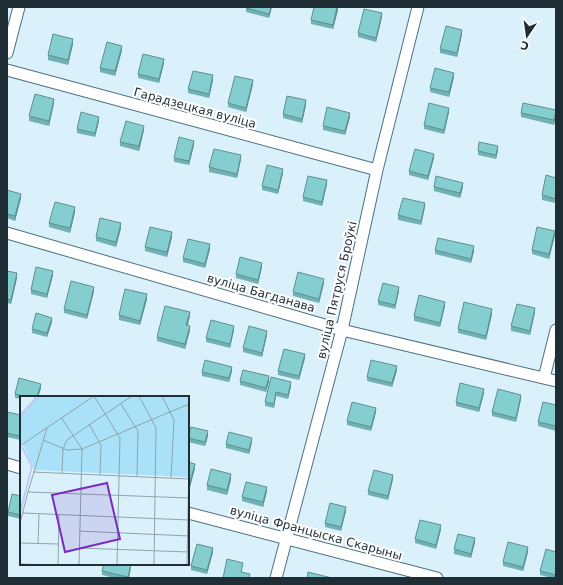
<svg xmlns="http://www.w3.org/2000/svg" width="563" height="585" font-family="'DejaVu Sans',sans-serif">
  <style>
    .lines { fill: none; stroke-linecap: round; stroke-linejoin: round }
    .street-casing { stroke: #4e707f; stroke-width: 13 }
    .street { stroke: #fff; stroke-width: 11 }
    .wall { fill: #72b1b3 }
    .shaded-wall { fill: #5d9092 }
    .building { fill: #85ced0; stroke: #5d9092 }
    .labels { text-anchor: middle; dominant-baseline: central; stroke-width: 4; stroke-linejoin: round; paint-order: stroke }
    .street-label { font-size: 12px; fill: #1f2e34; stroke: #fff }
    .inset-river { fill: none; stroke: #c2c8fc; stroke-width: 2 }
    .inset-road { fill: none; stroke: #8fa3ab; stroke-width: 1 }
    .view { fill: #7b2cbf; fill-opacity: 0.15; stroke: #7b2cbf; stroke-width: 2 }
    .inset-edge { fill: none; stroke: #1f2e34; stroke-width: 2 }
  </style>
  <rect width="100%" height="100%" fill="#daf1fb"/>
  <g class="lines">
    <!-- street casing -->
    <g class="street-casing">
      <path id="street" d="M7 53 19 7
        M7 70 377 170
        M7 233 342 330 556 381
        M544 378 556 330
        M7 464 21 468
        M188 513 437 578
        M276 578 342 330 377 170 418 7"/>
    </g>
    <!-- street -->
    <use href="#street" class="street"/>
  </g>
  <!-- wall -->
  <path class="wall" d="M246 7H272L269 18 246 12Z
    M338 7V10L333 29 311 24V20Z
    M382 17 376 42 358 37V33Z
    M462 34 457 57 440 53V49Z
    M73 44 68 65 48 60V55Z
    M122 50 115 76 100 72V68Z
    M164 63 159 83 138 78V74Z
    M454 77 449 97 430 92V88Z
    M213 80 209 98 188 93V89Z
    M253 84 246 112 228 107V103Z
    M54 103 49 126 29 121V116Z
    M306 105 302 123 283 118V114Z
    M556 110V115L554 125 521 117V113Z
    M449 112 444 134 424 129V125Z
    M350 117 345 135 323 130V126Z
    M99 121 95 137 77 133V129Z
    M144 130 139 151 120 146V142Z
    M194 145 189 165 174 162V158Z
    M498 150 496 159 478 155V151Z
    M434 158 428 180 409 175V171Z
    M241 159 237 178 209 172V167Z
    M283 173 278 194 262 190V186Z
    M556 178V203L542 200V195Z
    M327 184 322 206 303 201V197Z
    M434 187H463L460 198 434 191Z
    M7 190 21 198 15 221 7 218Z
    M425 207 421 225 398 220V215Z
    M75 212 70 233 49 227V223Z
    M121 228 116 247 96 241V237Z
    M555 235 549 259 532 254V250Z
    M172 237 167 257 145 251V247Z
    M210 249 205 268 183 262V258Z
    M435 250 474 251 471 263 435 254Z
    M262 267 258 284 236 278V274Z
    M7 271 17 278 11 304 7 303Z
    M53 275 47 298 31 294V290Z
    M324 283 319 303 293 296V292Z
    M94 291 87 319 64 313V309Z
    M399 291 395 309 378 305V301Z
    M147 299 140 325 119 320V315Z
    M445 306 440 327 414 321V316Z
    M535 312 530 335 511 331V326Z
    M492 314 486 340 458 333V329Z
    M190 316 188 325 190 330 185 349 157 341V337Z
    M52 322 47 337 32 333V329Z
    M234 330 230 348 206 342V338Z
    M267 335 262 357 243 352V348Z
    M305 358 299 380 278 375V371Z
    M397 370 392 387 367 381V377Z
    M232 371 229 382 202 376V372Z
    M271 377 291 386 288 399 276 396 274 408 265 406V402Z
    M240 381H269L266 392 240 385Z
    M41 388 38 397H21V399L15 398V394Z
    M484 393 479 412 456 406V402Z
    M521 399 516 422 492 416V412Z
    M556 405V431L538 426V422Z
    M7 412 21 415V434L20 440 7 437Z
    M376 412 371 431 347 425V421Z
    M208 436 205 446 188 442V438Z
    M252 442 249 454 226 448V444Z
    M188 462 195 468 190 487 188 486Z
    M231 479 227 495 207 490V485Z
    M393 479 388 500 368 495V491Z
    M267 491 263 507 242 501V497Z
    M21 496V519L8 516V512Z
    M346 511 341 531 325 527V523Z
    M441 529 436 549 415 543V539Z
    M475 542 471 558 454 554V549Z
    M213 552 207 574 191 570V566Z
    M528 552 523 571 503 566V562Z
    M556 552V578H552L540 575V571Z
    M131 567 129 578H114L102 575V571Z"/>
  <!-- shaded-wall -->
  <path class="shaded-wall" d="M271 7H272L269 18V14Z
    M337 7 338 10 333 29V25Z
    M382 13V17L376 42V38Z
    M462 30V34L457 57V53Z
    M73 39V44L68 65V60Z
    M122 46V50L115 76V71Z
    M164 59V63L159 83V79Z
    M454 73V77L449 97V92Z
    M213 75V80L209 98V94Z
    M253 80V84L246 112V108Z
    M54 99V103L49 126V121Z
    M306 100V105L302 123V119Z
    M449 108V112L444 134V130Z
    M556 110V115L554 125V120Z
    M350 113V117L345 135V131Z
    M99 117V121L95 137V133Z
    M144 126V130L139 151V146Z
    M194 141V145L189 165V161Z
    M498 146V150L496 159V155Z
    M434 154V158L428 180V176Z
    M241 155V159L237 178V174Z
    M283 169V173L278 194V190Z
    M327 180V184L322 206V202Z
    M463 183V187L460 198V193Z
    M21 194V198L15 221V216Z
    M425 203V207L421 225V221Z
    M75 207V212L70 233V228Z
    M121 223V228L116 247V242Z
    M555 231V235L549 259V254Z
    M172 232V237L167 257V252Z
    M210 244V249L205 268V264Z
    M474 246V251L471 263V259Z
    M262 263V267L258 284V280Z
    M53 271V275L47 298V294Z
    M17 273V278L11 304V300Z
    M324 279V283L319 303V299Z
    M94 287V291L87 319V315Z
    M399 287V291L395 309V305Z
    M147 294V299L140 325V321Z
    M445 302V306L440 327V323Z
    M535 308V312L530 335V331Z
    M492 309V314L486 340V336Z
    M190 312V316L186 329V325Z
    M52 318V322L47 337V333Z
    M190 326V330L185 349V344Z
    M234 326V330L230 348V344Z
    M267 331V335L262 357V353Z
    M305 354V358L299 380V376Z
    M397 366V370L392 387V383Z
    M232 367V371L229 382V378Z
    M269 376V381L266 392V388Z
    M291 382V386L288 399V395Z
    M41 384V388L38 397H37Z
    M484 389V393L479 412V408Z
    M276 392V396L274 408V404Z
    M521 395V399L516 422V418Z
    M376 408V412L371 431V427Z
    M208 431V436L205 446V442Z
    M252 438V442L249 454V450Z
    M195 464V468L190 487V482Z
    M231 474V479L227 495V490Z
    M393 475V479L388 500V496Z
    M267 487V491L263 507V502Z
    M346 507V511L341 531V527Z
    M441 525V529L436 549V545Z
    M475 538V542L471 558V554Z
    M528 547V552L523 571V567Z
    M213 548V552L207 574V570Z
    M131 564V567L129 578H128Z"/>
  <!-- building -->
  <path class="building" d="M246 7H271L269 14 246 8Z
    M314 7H337L333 25 311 20Z
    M364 9 382 13 376 38 358 33Z
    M446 26 462 30 457 53 440 49Z
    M53 34 73 39 68 60 48 55Z
    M107 42 122 46 115 71 100 68Z
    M143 54 164 59 159 79 138 74Z
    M435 68 454 73 449 92 430 88Z
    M193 71 213 75 209 94 188 89Z
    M235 76 253 80 246 108 228 103Z
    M35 94 54 99 49 121 29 116Z
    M287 96 306 100 302 119 283 114Z
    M429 103 449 108 444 130 424 125Z
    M523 103 556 110 554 120 521 113Z
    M327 107 350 113 345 131 323 126Z
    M81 112 99 117 95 133 77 129Z
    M126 121 144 126 139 146 120 142Z
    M179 137 194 141 189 161 174 158Z
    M479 142 498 146 496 155 478 151Z
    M214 149 241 155 237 174 209 167Z
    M415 149 434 154 428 176 409 171Z
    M267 165 283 169 278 190 262 186Z
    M546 175 556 178V199L542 195Z
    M308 176 327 180 322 202 303 197Z
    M436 176 463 183 460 193 434 187Z
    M7 190 21 194 15 216 7 214Z
    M403 198 425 203 421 221 398 215Z
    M55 202 75 207 70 228 49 223Z
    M100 218 121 223 116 242 96 237Z
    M150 227 172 232 167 252 145 247Z
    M537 227 555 231 549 254 532 250Z
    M438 238 474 246 471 259 435 250Z
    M188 239 210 244 205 264 183 258Z
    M240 257 262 263 258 280 236 274Z
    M36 267 53 271 47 294 31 290Z
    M7 271 17 273 11 300 7 299Z
    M298 272 324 279 319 299 293 292Z
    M71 281 94 287 87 315 64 309Z
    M383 283 399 287 395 305 378 301Z
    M125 289 147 294 140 321 119 315Z
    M419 295 445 302 440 323 414 316Z
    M464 302 492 309 486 336 458 329Z
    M517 304 535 308 530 331 511 326Z
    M165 306 190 312 186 325 190 326 185 344 157 337Z
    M36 313 52 318 47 333 32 329Z
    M211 320 234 326 230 344 206 338Z
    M249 326 267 331 262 353 243 348Z
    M284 349 305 354 299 376 278 371Z
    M205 360 232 367 229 378 202 372Z
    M371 360 397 366 392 383 367 377Z
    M243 370 269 376 266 388 240 381Z
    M271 377 291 382 288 395 276 392 274 404 265 402Z
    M19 378 41 384 37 397H28L15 394Z
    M460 383 484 389 479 408 456 402Z
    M498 389 521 395 516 418 492 412Z
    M352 402 376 408 371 427 347 421Z
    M543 402 556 405V426L538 422Z
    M7 412 21 415V429L20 436 7 433Z
    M191 427 208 431 205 442 188 438Z
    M229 432 252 438 249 450 226 444Z
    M188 462 195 464 190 482H188Z
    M211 469 231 474 227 490 207 485Z
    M374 470 393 475 388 496 368 491Z
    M246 482 267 487 263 502 242 497Z
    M12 494 21 496V515L8 512Z
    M330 503 346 507 341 527 325 523Z
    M420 520 441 525 436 545 415 539Z
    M458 534 475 538 471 554 454 549Z
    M508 542 528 547 523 567 503 562Z
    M197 544 213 548 207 570 191 566Z
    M546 549 556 552V575L540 571Z
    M227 559 243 563 241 572 250 574 249 578H223Z
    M104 564H131L128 577 102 571Z
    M308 572 332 578H307Z"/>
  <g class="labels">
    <!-- street labels -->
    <g class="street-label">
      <text transform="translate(195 108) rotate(15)">Гарадзецкая вуліца</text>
      <text transform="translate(337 290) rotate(-77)">вуліца Пятруся Броўкі</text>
      <text transform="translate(261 293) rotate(16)">вуліца Багданава</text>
      <text transform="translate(316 533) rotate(15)">вуліца Францыска Скарыны</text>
    </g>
  </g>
  <!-- overview -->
  <g transform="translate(20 396)">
    <rect width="169" height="169" fill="#daf1fb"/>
    <path d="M16 0H169V81L15 74 2 47 0 48V18Z" fill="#a9e1f8"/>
    <path class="inset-river" d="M0 21 18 0M0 117 12 70 2 51"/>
    <path class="inset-road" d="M119 0 136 32 134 169M142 0 154 24 151 82M101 8 118 35 117 80M41 21 62 53 59 169M69 28 81 49 80 79M23 44 47 54 62 53 169 8M0 50 74 0 100 42 97 169M13 76 169 83M42 77 43 53 47 44 112 0M8 96 27 32M3 117 169 124M0 127 8 96 169 102M59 135 169 140M0 147 38 148M18 148 19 118M59 152 169 156M0 168 30 169M38 169 39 119M167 169 169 64"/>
    <path class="view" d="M87 87 100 143 45 156 32 99Z"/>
    <rect width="169" height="169" class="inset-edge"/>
  </g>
  <!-- border -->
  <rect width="563" height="585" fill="none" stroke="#1f2e34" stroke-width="16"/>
  <!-- north arrow -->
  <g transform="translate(527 36) rotate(193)" stroke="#ffffff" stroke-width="3" paint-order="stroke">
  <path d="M0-3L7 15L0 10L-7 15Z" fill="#1f2e34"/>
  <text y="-6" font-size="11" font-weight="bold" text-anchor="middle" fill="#1f2e34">С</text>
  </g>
</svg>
